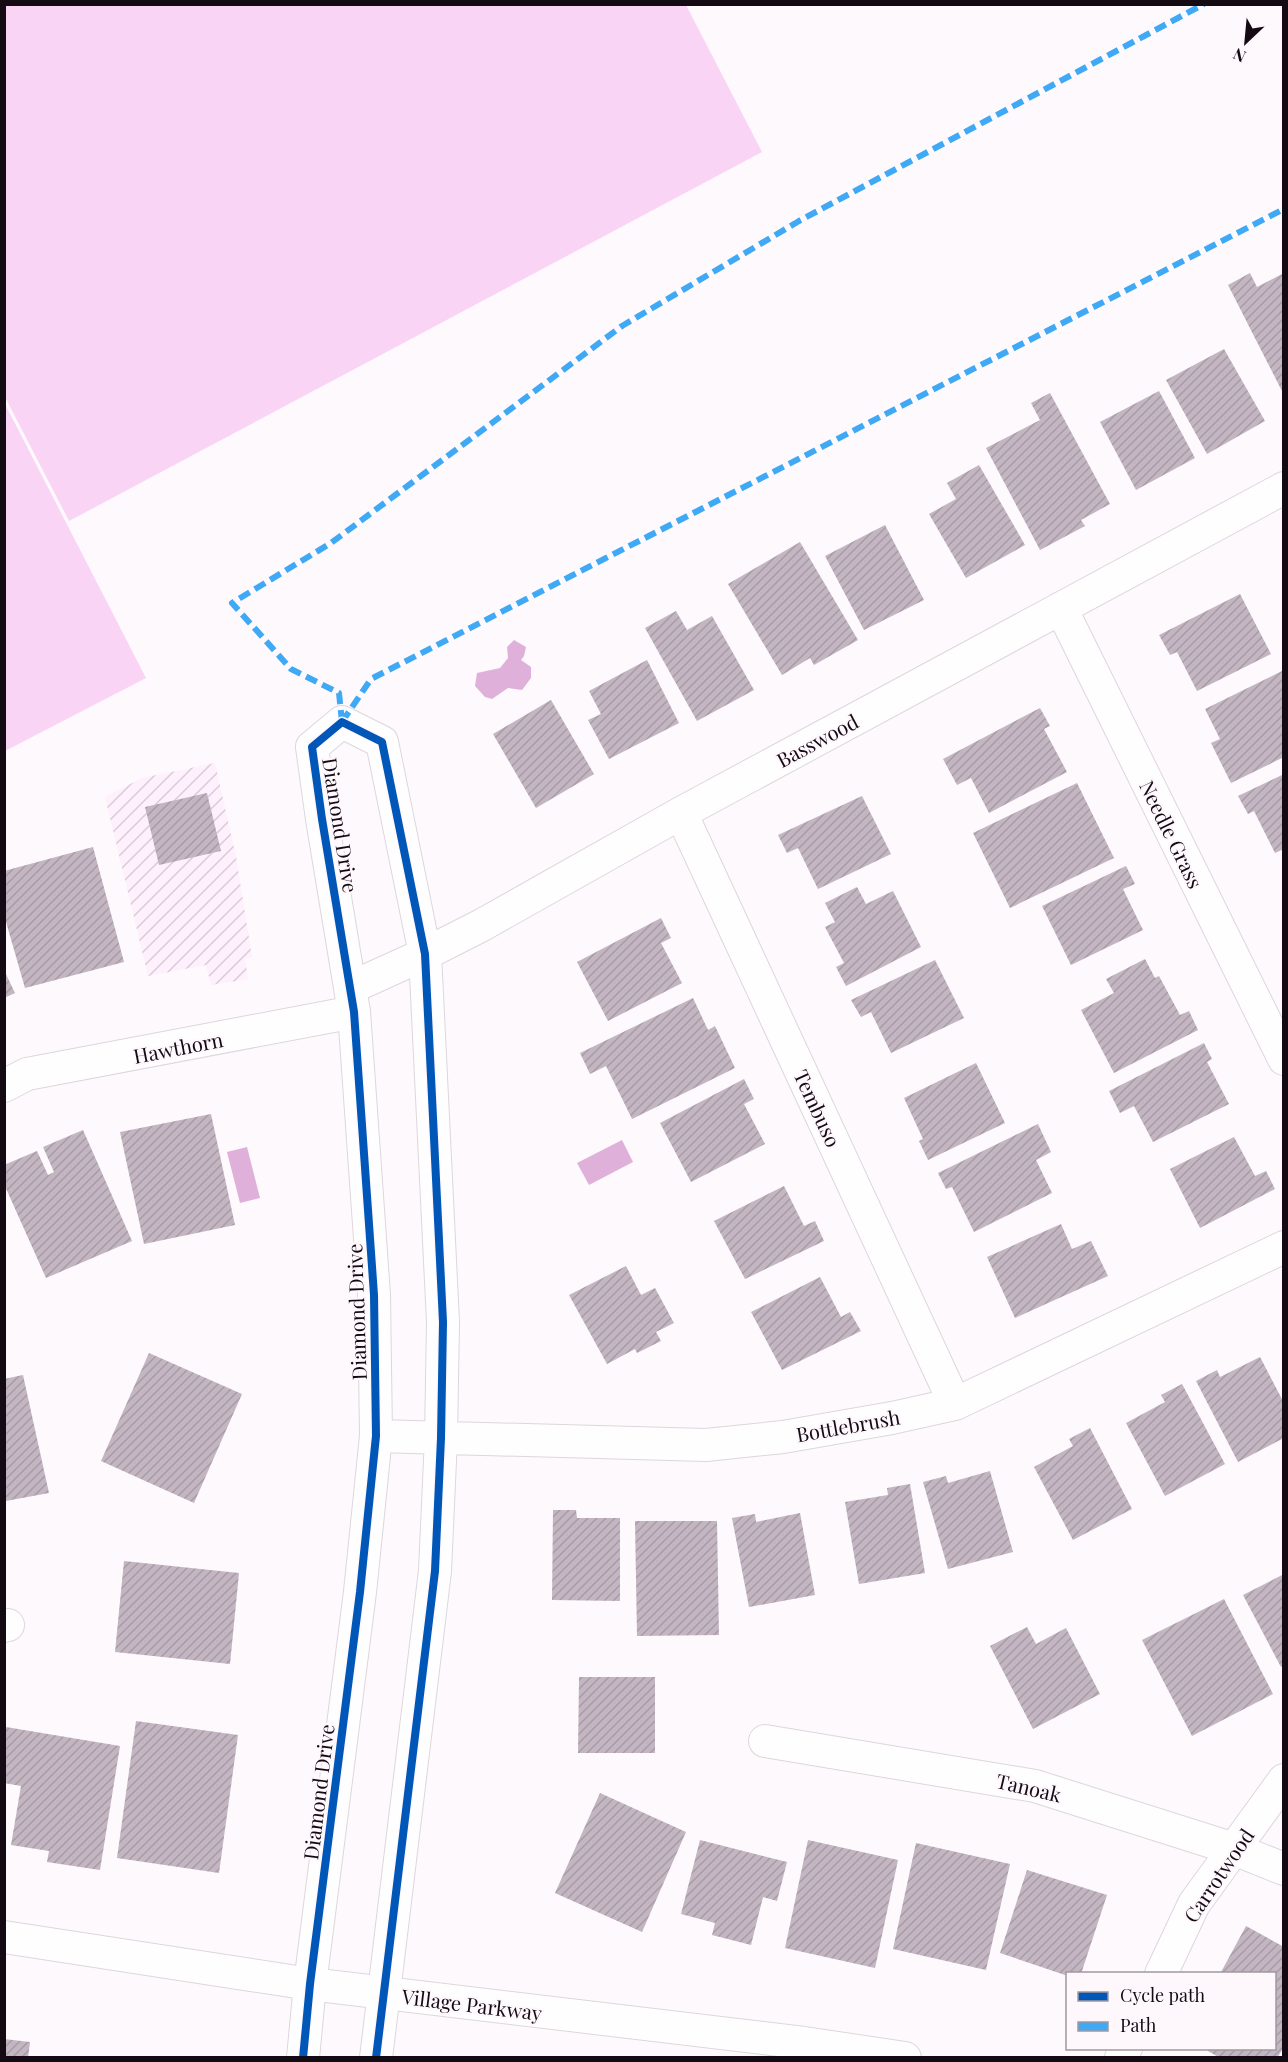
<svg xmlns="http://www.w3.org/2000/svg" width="1288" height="2062" font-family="'Playfair Display',serif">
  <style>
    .industrial { fill: url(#industrial-furrows) }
    .garden { fill: #f9d4f4 }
    .water { fill: #dfb1da }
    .building { fill: url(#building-hatch) }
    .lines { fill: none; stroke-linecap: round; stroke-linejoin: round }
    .street-casing { stroke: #ded6dd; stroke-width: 34 }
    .street { stroke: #fffeff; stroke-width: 32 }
    .quiet { stroke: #3fa9f5; stroke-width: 6; stroke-dasharray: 12 6; stroke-linecap: butt }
    .cycleway-casing { stroke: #fef8fd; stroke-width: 11 }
    .cycleway { stroke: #0057b8; stroke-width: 8 }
    .labels { text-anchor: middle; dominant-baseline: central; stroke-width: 4.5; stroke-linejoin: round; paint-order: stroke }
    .street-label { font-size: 20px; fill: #140a13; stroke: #fef8fd }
  </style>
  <defs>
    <pattern id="industrial-furrows" width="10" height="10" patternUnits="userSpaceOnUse" patternTransform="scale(1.5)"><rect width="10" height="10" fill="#fef0fc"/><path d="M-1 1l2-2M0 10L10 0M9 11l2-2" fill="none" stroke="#d9ccd7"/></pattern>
    <pattern id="building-hatch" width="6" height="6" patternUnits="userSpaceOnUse" patternTransform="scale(1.5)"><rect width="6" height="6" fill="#c3b6c2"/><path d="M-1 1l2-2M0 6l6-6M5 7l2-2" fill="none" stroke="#a79ba6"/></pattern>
  </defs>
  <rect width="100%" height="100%" fill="#fdf9fc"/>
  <!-- industrial -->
  <path class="industrial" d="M215 763 236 857 252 957 245 959 248 979 211 985 206 965 148 976 105 797 142 778Z"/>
  <!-- garden -->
  <path class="garden" d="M5 4 686 5 762 152 69 521 5 397Z
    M5 404 146 678 5 751H4Z"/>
  <!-- water -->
  <path class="water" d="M514 640 526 647 524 656 521 660 531 667V678L522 690 508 688 492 699 485 697 475 686 477 673 500 668 508 658 507 647Z
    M622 1140 633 1162 589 1185 577 1163Z
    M247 1147 260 1198 240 1203 227 1152Z"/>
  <!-- building -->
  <path class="building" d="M1250 273 1257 287 1284 273V395L1228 285Z
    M1224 349 1265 421 1207 454 1166 380Z
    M1159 391 1195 458 1136 490 1100 422Z
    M1050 393 1110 504 1081 520 1085 526 1040 550 986 448 1040 420 1031 403Z
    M979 465 1025 545 966 578 929 514 956 499 947 483Z
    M885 525 924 600 864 630 825 556Z
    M800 542 858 640 814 665 810 658 782 675 728 584Z
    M1240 594 1271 654 1197 691 1177 652 1170 655 1159 635Z
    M676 611 687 630 712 616 754 690 697 721 645 628Z
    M647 660 679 723 609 759 588 720 601 714 589 691Z
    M1284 670V757L1231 783 1211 743 1220 739 1205 709Z
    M551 700 594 774 536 808 493 734Z
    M1040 708 1050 726 1044 729 1067 772 989 813 971 778 957 785 943 759Z
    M1284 774V849L1275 853 1254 811 1248 814 1238 796Z
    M1077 783 1114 858 1010 908 973 833Z
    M207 793 221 851 159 865 145 807Z
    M862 796 891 854 818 889 798 848 787 853 778 835Z
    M93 847 124 962 25 988 4 915V871Z
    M1126 866 1135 884 1123 889 1143 930 1071 965 1042 906Z
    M857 887 866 904 893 891 921 947 846 986 836 967 844 963 825 927 835 922 825 903Z
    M661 918 671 938 661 943 682 983 608 1021 577 962Z
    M1145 959 1155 978 1159 976 1180 1015 1189 1011 1198 1030 1114 1073 1081 1010 1114 993 1106 979Z
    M935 960 964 1018 891 1053 871 1012 861 1017 851 1000Z
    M4 970 15 993 4 998Z
    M693 998 708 1030 715 1026 735 1068 632 1119 606 1066 590 1074 580 1053Z
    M1204 1043 1212 1059 1207 1062 1229 1104 1153 1142 1134 1106 1120 1113 1109 1091Z
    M976 1063 1005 1123 928 1160 919 1141 923 1139 904 1098Z
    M744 1079 754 1099 744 1104 765 1144 691 1182 660 1123Z
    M211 1114 235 1225 144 1244 120 1132Z
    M1038 1124 1051 1152 1036 1160 1052 1193 974 1232 952 1187 946 1189 938 1173Z
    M83 1130 132 1241 46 1278 4 1184V1165L37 1151 48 1175 54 1172 43 1147Z
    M1234 1137 1255 1176 1266 1171 1275 1189 1200 1228 1170 1169Z
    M784 1186 804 1226 815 1221 824 1241 745 1279 714 1221Z
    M1061 1224 1072 1249 1091 1241 1108 1276 1015 1318 987 1257Z
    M626 1266 641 1295 655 1288 674 1323 656 1332 661 1341 637 1353 635 1349 607 1364 569 1295Z
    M820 1277 841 1317 850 1312 861 1331 782 1370 751 1312Z
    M149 1353 242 1394 194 1503 101 1461Z
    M1260 1357 1284 1403V1438L1238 1462 1196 1381 1217 1370 1220 1377Z
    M23 1375 49 1493 6 1501 4 1493V1379Z
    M1182 1384 1225 1464 1165 1496 1126 1423 1165 1402 1161 1395Z
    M1090 1428 1132 1509 1073 1540 1034 1467 1073 1446 1069 1439Z
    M990 1471 1013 1552 948 1569 923 1482 946 1476 948 1483Z
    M910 1484 925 1573 859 1584 845 1502 888 1495 887 1488Z
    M553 1510H576L577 1518H620V1601L552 1600Z
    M800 1513 815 1595 749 1607 732 1518 755 1514 756 1522Z
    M635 1521H717L719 1635 637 1636Z
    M124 1561 239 1573 230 1664 115 1652Z
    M1284 1574V1665L1281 1667 1243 1595Z
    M1224 1599 1273 1694 1192 1736 1142 1640Z
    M1027 1627 1036 1644 1066 1628 1100 1694 1033 1729 990 1646Z
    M579 1677H655V1753H578Z
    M136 1721 238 1735 219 1873 117 1858Z
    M6 1727 120 1746 100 1870 47 1862 49 1851 11 1845 21 1786 4 1783Z
    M600 1793 686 1832 642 1932 555 1893Z
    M700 1840 787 1862 777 1901 763 1897 751 1945 712 1935 715 1923 681 1914Z
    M808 1840 898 1860 875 1968 785 1948Z
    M916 1843 1010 1864 986 1970 893 1949Z
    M1027 1870 1107 1895 1081 1974H1068V1976L1000 1953Z
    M1246 1926 1284 1947V2047L1277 2058H1220L1208 2051 1209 2048H1274V1974H1220Z
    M4 2039 30 2042 28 2058H4Z"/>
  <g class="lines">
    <!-- street casing -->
    <g class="street-casing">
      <path id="street" d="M1061 608 1284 1059
        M681 813 955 1404
        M350 988 425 954 482 925 681 813 1284 488
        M4 1086 27 1074 354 1012
        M376 1436 706 1445 783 1437 892 1418 955 1404 1284 1247
        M4 1626 8 1625
        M765 1741 1035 1786 1234 1849 1284 1869
        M4 1937 310 1984 804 2043 905 2058
        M1161 1974 1194 1904 1284 1780
        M303 2058 310 1984 360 1592 376 1436 374 1295 354 1012 322 819 312 747 342 722 382 742 425 954 443 1322 441 1438 435 1571 376 2058
        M1121 2058 1126 2048"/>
    </g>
    <!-- street -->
    <use href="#street" class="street"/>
    <!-- quiet -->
    <path class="quiet" d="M342 722 339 693 291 669 232 603 331 543 622 326 799 221 1204 4
      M342 722 371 679 1284 209"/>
    <!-- cycleway casing -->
    <g class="cycleway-casing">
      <path id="cycleway" d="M303 2058 310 1984 360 1592 376 1436 374 1295 354 1012 322 819 312 747 342 722 382 742 425 954 443 1322 441 1438 435 1571 376 2058"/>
    </g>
    <!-- cycleway -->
    <use href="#cycleway" class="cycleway"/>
  </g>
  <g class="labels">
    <!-- street labels -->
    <g class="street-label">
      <text transform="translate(817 740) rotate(-28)">Basswood</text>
      <text transform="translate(341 825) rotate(81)">Diamond Drive</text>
      <text transform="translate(1172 834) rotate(64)">Needle Grass</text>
      <text transform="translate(178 1047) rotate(-11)">Hawthorn</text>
      <text transform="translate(818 1108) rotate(65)">Tembuso</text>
      <text transform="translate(356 1312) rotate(-92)">Diamond Drive</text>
      <text transform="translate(848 1425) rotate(-10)">Bottlebrush</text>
      <text transform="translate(1029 1787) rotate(13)">Tanoak</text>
      <text transform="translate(318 1792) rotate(-83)">Diamond Drive</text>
      <text transform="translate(1218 1875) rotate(-56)">Carrotwood</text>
      <text transform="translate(472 2004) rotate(7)">Village Parkway</text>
    </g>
  </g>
  <!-- border -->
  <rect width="1288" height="2062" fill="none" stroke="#140a13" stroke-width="12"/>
  <!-- legend -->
  <rect x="1066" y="1972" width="210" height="78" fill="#fef8fd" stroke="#a0999f" stroke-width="1.5"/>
  <rect x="1078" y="1992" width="30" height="9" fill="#0057b8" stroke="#a0999f" stroke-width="1.5"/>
  <text x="1120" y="2002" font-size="18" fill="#140a13">Cycle path</text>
  <rect x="1078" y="2022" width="30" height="9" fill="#3fa9f5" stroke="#a0999f" stroke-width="1.5"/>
  <text x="1120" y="2032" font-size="18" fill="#140a13">Path</text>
  <!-- north arrow -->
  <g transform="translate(1246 42) rotate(206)" stroke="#fef8fd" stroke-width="4.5" paint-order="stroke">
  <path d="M0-4.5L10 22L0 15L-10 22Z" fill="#140a13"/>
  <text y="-9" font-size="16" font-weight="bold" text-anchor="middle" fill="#140a13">N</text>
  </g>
</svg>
